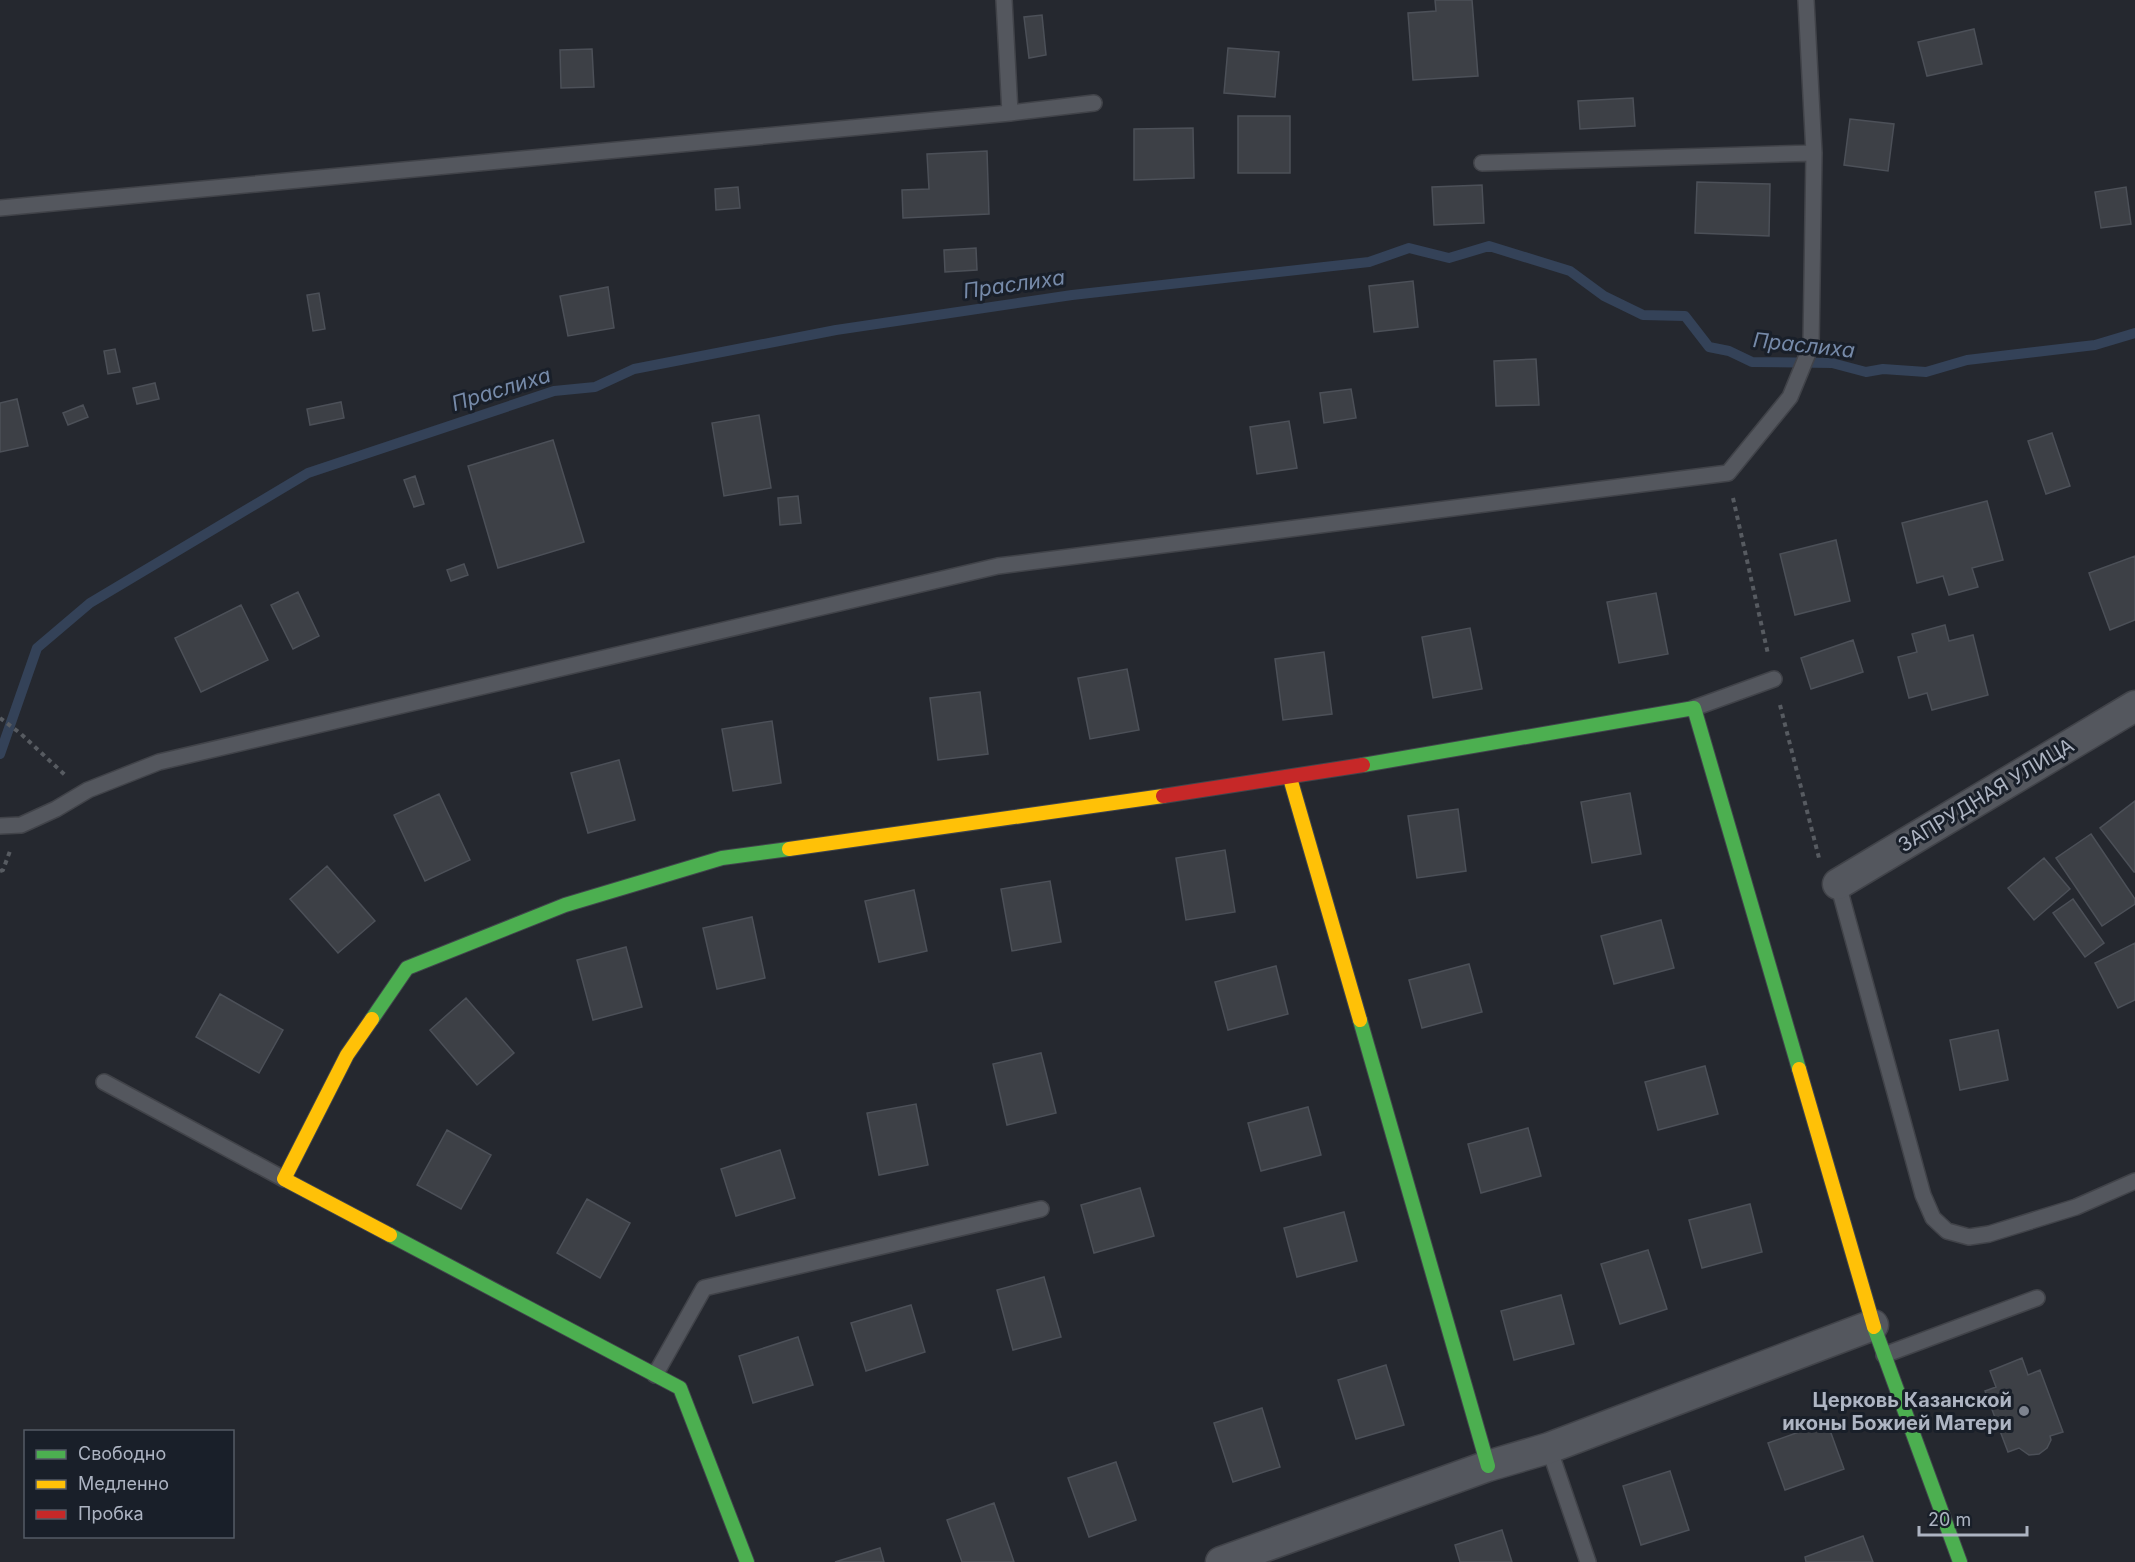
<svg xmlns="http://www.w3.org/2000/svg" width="2135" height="1562" font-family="Inter,sans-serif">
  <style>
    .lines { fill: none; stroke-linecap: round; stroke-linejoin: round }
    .stream { stroke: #344258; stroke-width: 10 }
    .building { fill: #3d4046; stroke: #4c5058; stroke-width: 1.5 }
    .lane-casing { stroke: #414349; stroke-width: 18 }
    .street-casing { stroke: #414349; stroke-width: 33 }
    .fast-casing { stroke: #41454c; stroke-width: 16 }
    .slow-casing { stroke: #41454c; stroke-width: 16 }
    .jam-casing { stroke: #41454c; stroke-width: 16 }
    .path { stroke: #575b61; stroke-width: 4; stroke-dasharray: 4.5 4.5; stroke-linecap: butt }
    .lane { stroke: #54575e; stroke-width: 15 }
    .street { stroke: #54575e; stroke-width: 30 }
    .fast { stroke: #4caf50; stroke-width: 14 }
    .slow { stroke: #ffc107; stroke-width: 14 }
    .jam { stroke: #c62828; stroke-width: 14 }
    .poi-dot { fill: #7d838f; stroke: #191f29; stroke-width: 2 }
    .labels { text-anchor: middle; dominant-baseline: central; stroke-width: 6; stroke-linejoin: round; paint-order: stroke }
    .street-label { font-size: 20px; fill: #adb4c2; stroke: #191f29 }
    .poi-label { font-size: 20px; font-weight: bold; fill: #adb4c2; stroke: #191f29; text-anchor: end }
    .water-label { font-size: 21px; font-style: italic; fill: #768aa9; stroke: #191f29 }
  </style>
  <rect width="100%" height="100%" fill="#25282f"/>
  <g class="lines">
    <!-- stream -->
    <path class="stream" d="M0 754 37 648 90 603 308 473 554 391 595 387 634 369 836 330 1072 295 1369 262 1409 248 1449 258 1489 246 1570 271 1604 296 1643 315 1685 316 1709 347 1729 351 1752 362 1832 363 1866 372 1883 369 1926 372 1967 360 2095 345 2135 333"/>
  </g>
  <!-- building -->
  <path class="building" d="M1435 0H1472L1478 76 1413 80 1408 13 1436 11Z
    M1042 15 1046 55 1029 58 1024 17Z
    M1974 29 1982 64 1927 76 1918 42Z
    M1228 48 1279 52 1275 97 1224 93Z
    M592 49 594 87 561 88 560 50Z
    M1633 98 1635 126 1580 129 1578 101Z
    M1238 116H1290V173H1238Z
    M1850 119 1894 124 1888 171 1844 165Z
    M1193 128 1194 178 1134 180V129Z
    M987 151 989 214 903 218 902 190 929 189 927 154Z
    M1697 182 1770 184 1769 236 1695 233Z
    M1482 185 1484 223 1434 225 1432 187Z
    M738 187 740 208 716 210 715 189Z
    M2126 187 2131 224 2101 228 2095 192Z
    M976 248 977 270 945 272 944 250Z
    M1413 281 1418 327 1374 332 1369 286Z
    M608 287 614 328 568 336 560 296Z
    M319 293 325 329 313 331 307 295Z
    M115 349 120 372 108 374 104 351Z
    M1536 359 1539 405 1496 406 1494 361Z
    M155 383 159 399 137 404 133 388Z
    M1351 389 1356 418 1324 423 1320 393Z
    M17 399 28 446 0 452V403Z
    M341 402 344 418 310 425 307 409Z
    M83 405 88 417 68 425 63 413Z
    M759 415 771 488 724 496 712 423Z
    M1289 421 1297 468 1257 474 1250 427Z
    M2052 433 2070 486 2046 494 2028 441Z
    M553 440 584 542 498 568 468 466Z
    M415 476 424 504 414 507 404 480Z
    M798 496 801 523 780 525 778 498Z
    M1987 501 2003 560 1972 568 1978 587 1949 595 1943 576 1917 583 1902 523Z
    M1836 540 1850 601 1795 615 1780 554Z
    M2135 556V620L2110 630 2089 573Z
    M464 564 468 575 451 581 447 570Z
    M298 592 319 636 293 649 271 605Z
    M1656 593 1668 654 1619 663 1607 602Z
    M241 605 268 660 201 692 175 638Z
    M1945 625 1949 641 1973 635 1988 695 1932 710 1927 693 1909 698 1898 657 1917 652 1912 634Z
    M1470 628 1482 689 1433 698 1422 637Z
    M1853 640 1863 672 1811 689 1801 658Z
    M1324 652 1332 714 1283 720 1275 659Z
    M1127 669 1139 730 1090 739 1078 678Z
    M980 692 988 754 938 760 930 698Z
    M772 721 781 783 733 791 722 729Z
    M619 760 635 820 588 833 571 773Z
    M1630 793 1641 854 1592 863 1581 802Z
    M439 794 470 860 425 881 394 815Z
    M2135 801V872H2134L2100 828Z
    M1458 809 1466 871 1417 878 1408 816Z
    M2091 834 2135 899V904L2102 926 2056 858Z
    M1225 850 1235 912 1186 920 1176 858Z
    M2044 858 2070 889 2034 920 2008 888Z
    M327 866 375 921 338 953 290 899Z
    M1050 881 1061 942 1012 951 1001 889Z
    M914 890 927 951 879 962 865 901Z
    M2073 899 2104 943 2085 957 2053 913Z
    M752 917 765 978 717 989 703 928Z
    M1661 920 1674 968 1614 984 1601 936Z
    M2135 943V1000L2118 1008 2095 963Z
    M626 947 642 1007 593 1020 577 960Z
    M1469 964 1482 1012 1422 1028 1409 980Z
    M1276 966 1288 1014 1228 1030 1215 982Z
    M220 994 283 1030 259 1073 196 1037Z
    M466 998 514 1053 477 1085 430 1030Z
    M1998 1030 2008 1080 1960 1090 1950 1040Z
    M1041 1053 1056 1113 1007 1125 993 1064Z
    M1705 1066 1718 1114 1658 1130 1645 1082Z
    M916 1104 928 1165 879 1175 867 1113Z
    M1308 1107 1321 1155 1261 1171 1248 1123Z
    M1528 1128 1541 1176 1481 1193 1468 1144Z
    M447 1130 491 1155 461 1209 417 1185Z
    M780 1150 795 1198 736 1216 721 1169Z
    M1140 1188 1154 1236 1094 1253 1081 1205Z
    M587 1199 630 1223 600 1278 557 1253Z
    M1750 1204 1762 1252 1702 1268 1689 1220Z
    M1344 1212 1357 1261 1297 1277 1284 1228Z
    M1648 1250 1667 1309 1620 1324 1601 1264Z
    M1044 1277 1061 1337 1013 1350 997 1290Z
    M1561 1295 1574 1344 1514 1360 1501 1311Z
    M911 1305 925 1352 866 1371 851 1323Z
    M798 1337 813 1385 753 1403 739 1356Z
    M2022 1358 2028 1375 2040 1370 2063 1432 2050 1436 2051 1440 2047 1448 2039 1454 2029 1455 2019 1448 2008 1452 1985 1391 1996 1387 1990 1371Z
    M1386 1365 1404 1425 1356 1439 1338 1380Z
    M1262 1408 1280 1467 1233 1482 1214 1423Z
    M1827 1422 1844 1469 1785 1490 1768 1443Z
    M1116 1462 1136 1520 1089 1537 1068 1478Z
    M1670 1471 1689 1530 1641 1545 1623 1486Z
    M994 1503 1014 1562H962L947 1520Z
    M1502 1530 1512 1562H1460L1455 1545Z
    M1863 1536 1873 1562H1806L1805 1557Z
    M880 1548 884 1562H835Z"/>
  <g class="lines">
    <!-- lane casing -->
    <g class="lane-casing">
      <path id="lane" d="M1004 0 1010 113
        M1482 163 1814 153
        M0 208 1010 113 1094 103
        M1694 708 1774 679
        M0 826 21 825 56 809 88 790 159 762 998 566 1728 473 1790 397 1811 346 1814 153 1806 0
        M1838 884 1923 1195 1933 1218 1947 1231 1969 1237 1989 1234 2076 1207 2135 1181
        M104 1082 284 1179
        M1884 1355 2037 1298
        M655 1375 704 1288 1041 1209
        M1549 1448 1588 1562"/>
    </g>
    <!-- street casing -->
    <g class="street-casing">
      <path id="street" d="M1838 884 2135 706
        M1221 1562 1488 1466 1549 1448 1873 1325"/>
    </g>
    <!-- fast casing -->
    <g class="fast-casing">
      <path id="fast" d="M1363 765 1694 708 1799 1069
        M372 1019 407 968 565 905 722 858 789 849
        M1360 1020 1488 1466
        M390 1235 680 1388 747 1562
        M1874 1327 1960 1562"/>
    </g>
    <!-- slow casing -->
    <g class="slow-casing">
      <path id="slow" d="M1290 778 1360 1020
        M789 849 1163 796
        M372 1019 347 1055 284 1179 390 1235
        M1799 1069 1874 1327"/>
    </g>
    <!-- jam casing -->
    <g class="jam-casing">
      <path id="jam" d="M1163 796 1363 765"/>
    </g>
    <!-- path -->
    <path class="path" d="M1733 498 1768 654
      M1780 705 1819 858
      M0 718 20 733 65 775
      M0 871 3 870 10 851"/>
    <!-- lane -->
    <use href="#lane" class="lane"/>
    <!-- street -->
    <use href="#street" class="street"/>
    <!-- fast -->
    <use href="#fast" class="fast"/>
    <!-- slow -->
    <use href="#slow" class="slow"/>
    <!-- jam -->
    <use href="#jam" class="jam"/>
  </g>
  <!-- markers -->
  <circle class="poi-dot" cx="2024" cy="1411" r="6"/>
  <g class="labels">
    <!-- street labels -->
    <g class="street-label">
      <text transform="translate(1986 795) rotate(-31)">ЗАПРУДНАЯ УЛИЦА</text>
    </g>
    <!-- poi labels -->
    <g class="poi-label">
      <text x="2012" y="1400">Церковь Казанской<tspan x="2012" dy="23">иконы Божией Матери</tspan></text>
    </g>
    <!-- water labels -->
    <g class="water-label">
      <text transform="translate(1014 284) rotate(-8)">Праслиха</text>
      <text transform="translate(1804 345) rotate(6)">Праслиха</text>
      <text transform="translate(501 389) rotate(-17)">Праслиха</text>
    </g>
  </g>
  <!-- legend -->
  <rect x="24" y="1430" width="210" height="108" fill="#191f29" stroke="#545b66" stroke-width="1.5"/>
  <rect x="36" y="1450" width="30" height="9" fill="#4caf50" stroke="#545b66" stroke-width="1.5"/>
  <text x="78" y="1460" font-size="18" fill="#adb4c2">Свободно</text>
  <rect x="36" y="1480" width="30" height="9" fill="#ffc107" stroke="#545b66" stroke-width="1.5"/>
  <text x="78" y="1490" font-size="18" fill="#adb4c2">Медленно</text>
  <rect x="36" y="1510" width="30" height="9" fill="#c62828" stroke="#545b66" stroke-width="1.5"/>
  <text x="78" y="1520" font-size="18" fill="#adb4c2">Пробка</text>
  <!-- scale -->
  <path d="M1919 1526v9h108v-9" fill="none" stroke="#adb4c2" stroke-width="3"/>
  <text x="1928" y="1526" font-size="18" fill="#adb4c2" stroke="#191f29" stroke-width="4.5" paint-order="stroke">20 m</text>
</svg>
